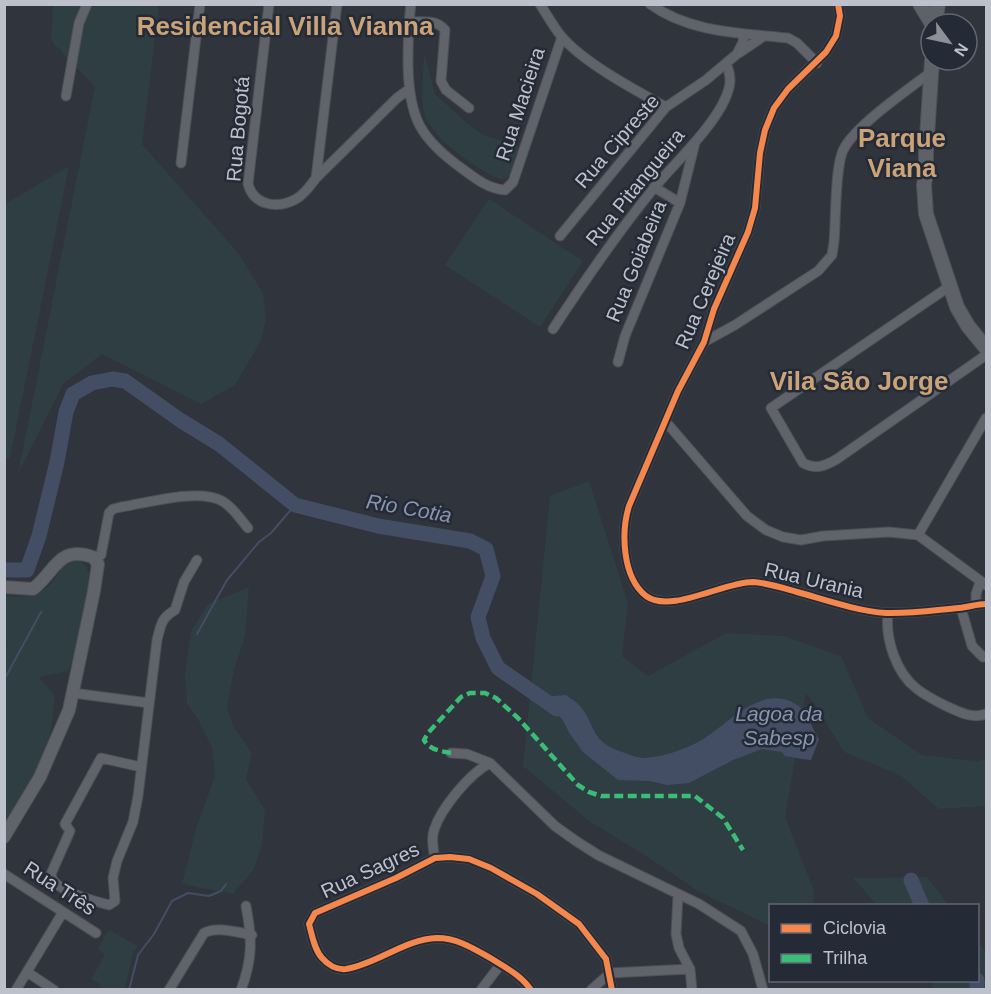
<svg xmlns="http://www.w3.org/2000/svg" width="991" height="994" font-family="Helvetica,sans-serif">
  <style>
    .green { fill: #2e3e42 }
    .water { fill: #434e65 }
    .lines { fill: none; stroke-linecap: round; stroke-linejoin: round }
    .stream { stroke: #434e65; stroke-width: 2 }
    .river { stroke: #434e65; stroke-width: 15 }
    .minor-casing { stroke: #4c4f54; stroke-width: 11 }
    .tertiary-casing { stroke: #4c4f54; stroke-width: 14 }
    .secondary-casing { stroke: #4c4f54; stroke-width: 16 }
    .minor { stroke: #60636a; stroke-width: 9 }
    .tertiary { stroke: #60636a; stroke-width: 12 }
    .secondary { stroke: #5e6168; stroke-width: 14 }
    .quiet { stroke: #3abd76; stroke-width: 4.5; stroke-dasharray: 9 4.5; stroke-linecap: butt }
    .cycleway-casing { stroke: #242a36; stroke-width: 10 }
    .cycleway { stroke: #f5874c; stroke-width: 6 }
    .labels { text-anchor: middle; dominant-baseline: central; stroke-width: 5; stroke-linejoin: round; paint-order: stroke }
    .street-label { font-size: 20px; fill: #bcc1cb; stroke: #242a36 }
    .water-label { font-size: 21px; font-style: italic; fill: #8795ae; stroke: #242a36 }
    .district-label { font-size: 26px; font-weight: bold; fill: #caa378; stroke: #242a36 }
  </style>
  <rect width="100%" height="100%" fill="#30343c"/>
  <!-- green -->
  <path class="green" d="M53 5H159L142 144 239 254 263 293 266 318 261 341 235 385 201 404 102 354 63 384 18 474 95 87 51 41Z
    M424 52 435 94 468 124 483 135 519 146 509 177 502 180C477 170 428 137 423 109 421 91 424 70 424 52Z
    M69 166 10 458 5 460V204Z
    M489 199 583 261 540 327 445 265Z
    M589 481 628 603 622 656 648 676 726 633 784 636 841 656 868 718 922 755 978 761 986 759V806L939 809 900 775 844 752 814 703 806 694 785 817 814 891 813 905 770 906V926L698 891 646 856 589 821 523 766 550 496Z
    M73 559C83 562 87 566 90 576L79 647 68 671 39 677 55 696 49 744 7 825 4 824V656L7 644 5 633 4 596C29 597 41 598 56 577 61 570 65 563 73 559Z
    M249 587 245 636 234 670 227 707 233 726 252 753 246 779 265 810 262 844 254 869 233 894 182 884 196 828 215 776 212 748 199 721 187 704 185 673 191 631 208 604Z
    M927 877 949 905H877L853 878Z
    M109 930 138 946 133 953 125 989H99L101 985 91 979 105 954 97 949Z
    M978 942 986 953V989H931L934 981 978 980Z"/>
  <!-- water -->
  <path class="water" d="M566 695C569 698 574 700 577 703 596 720 587 741 622 752 628 754 637 758 644 758 662 757 684 750 700 741 728 725 762 682 797 705 808 711 812 729 819 739L811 760 802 759 785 756 782 752 762 749 733 760 689 783 667 785 650 781 618 780 583 752 570 734 562 719 541 697Z"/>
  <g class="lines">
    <!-- stream -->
    <path class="stream" d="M197 634 227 580 259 542 271 533 295 505
      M4 680 41 612
      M129 990 138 955 154 934 172 901 188 893 209 896 221 891 226 884"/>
    <!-- river -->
    <path class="river" d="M4 570H27L39 536 57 462 66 412 73 394 92 383 113 379 125 381 180 420 219 444 295 505 378 526 470 541 486 549 493 576 478 617 483 638 498 668 557 709
      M911 880 922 906
      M977 980V990"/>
    <!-- minor casing -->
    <g class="minor-casing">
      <path id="minor" d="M269 4 248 184C254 206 278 209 296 199 305 194 310 186 316 178L397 98 408 90
        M411 4C408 25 408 45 408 65 409 118 420 139 464 170 476 179 489 189 505 190L513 182 562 37
        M540 4C547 15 553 26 561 36 584 63 635 90 666 107
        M650 4C690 33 741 33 788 38L797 43 817 63
        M838 4 840 16 836 36 826 52 788 89 774 108 765 130 760 153 755 208 748 232 714 309 704 342 678 391 629 506C621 532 622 577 646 596 671 614 723 582 753 582 768 583 783 588 797 592 826 600 857 611 886 613 910 614 936 610 959 608 969 607 977 604 986 604
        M409 22C422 22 437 19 445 30L441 81 446 90 469 108
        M739 53 764 36
        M66 96 79 23 87 4
        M181 163 200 4
        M316 178 337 4
        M654 187 680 203
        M560 236 666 107 706 80 737 54 743 42 744 34
        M950 286 771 408 803 463C816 470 825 466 837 459L986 355
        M553 329C585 280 617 233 654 188 675 163 713 127 725 99 731 86 732 76 726 64
        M704 342 735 325 818 271 832 255 834 242C836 218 835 173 842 153 850 129 909 89 931 72
        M618 362 625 336 680 203 695 143
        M666 422 747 516 766 530 783 537 801 540 823 536 889 532 918 535
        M918 535 986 418
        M918 535 986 585
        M101 555 109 513 113 509 121 507C148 503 198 488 222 501 233 507 240 519 248 528
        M976 604V594L980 582
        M961 608 972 646 983 657
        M888 613C885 639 896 673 917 689 926 696 936 701 946 706 959 712 972 719 986 714
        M73 693 149 703
        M451 753 467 754 490 763 555 826 576 841 598 855 699 904 741 931 753 954 763 990
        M141 767 101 758 65 824 70 831 51 874C52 891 95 901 109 905L115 901 113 878 117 861 133 822 138 796 157 640C161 625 161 618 175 610L184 582 197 560
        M435 858C433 849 431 839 434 830 441 808 470 773 490 763
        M4 874 96 933
        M678 895 676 934 679 948 690 969 692 990
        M27 972 54 990
        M16 990 63 912
        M169 990 204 933C217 926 237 932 252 935
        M241 990C253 958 252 938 246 906
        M481 990 500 965
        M531 990C521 975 506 968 492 959 474 949 458 938 437 938 405 939 377 964 346 969 337 970 328 965 322 958 314 949 312 935 309 924L315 913 396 878 435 858 450 857 469 859 491 868 537 894 579 924 606 959 612 990
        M591 990 610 973 690 969"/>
    </g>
    <!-- tertiary casing -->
    <g class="tertiary-casing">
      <path id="tertiary" d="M4 587 33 589C56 571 58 545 93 557L98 564 94 591 69 710 40 777 4 837"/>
    </g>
    <!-- secondary casing -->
    <g class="secondary-casing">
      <path id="secondary" d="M920 4 932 24
        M935 24 938 4
        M932 60 926 152V172L924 185 926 214 957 307 968 326 986 348"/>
    </g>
    <!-- minor -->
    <use href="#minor" class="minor"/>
    <!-- tertiary -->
    <use href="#tertiary" class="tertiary"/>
    <!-- secondary -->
    <use href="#secondary" class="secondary"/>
    <!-- quiet -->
    <path class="quiet" d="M451 753C440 751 430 750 424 740L428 733 461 697 470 693H485L496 698 518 718 578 785 589 792 601 796H695L723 818 743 850"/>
    <!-- cycleway casing -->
    <g class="cycleway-casing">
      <path id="cycleway" d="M838 4 840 16 836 36 826 52 788 89 774 108 765 130 760 153 755 208 748 232 714 309 704 342 678 391 629 506C621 532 622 577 646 596 671 614 723 582 753 582 768 583 783 588 797 592 826 600 857 611 886 613 910 614 936 610 959 608 969 607 977 604 986 604
        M531 990C521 975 506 968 492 959 474 949 458 938 437 938 405 939 377 964 346 969 337 970 328 965 322 958 314 949 312 935 309 924L315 913 396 878 435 858 450 857 469 859 491 868 537 894 579 924 606 959 612 990"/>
    </g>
    <!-- cycleway -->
    <use href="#cycleway" class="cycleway"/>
  </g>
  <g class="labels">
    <!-- street labels -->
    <g class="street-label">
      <text transform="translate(520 104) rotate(-72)">Rua Macieira</text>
      <text transform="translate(238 129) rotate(-85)">Rua Bogotá</text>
      <text transform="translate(617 141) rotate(-49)">Rua Cipreste</text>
      <text transform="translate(635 187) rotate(-51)">Rua Pitangueira</text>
      <text transform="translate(636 261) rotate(-68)">Rua Goiabeira</text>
      <text transform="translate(705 291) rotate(-67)">Rua Cerejeira</text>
      <text transform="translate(814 580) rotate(13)">Rua Urania</text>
      <text transform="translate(370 870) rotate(-25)">Rua Sagres</text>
      <text transform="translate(60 888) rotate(33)">Rua Três</text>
    </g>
    <!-- water labels -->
    <g class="water-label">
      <text transform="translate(409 508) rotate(10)">Rio Cotia</text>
      <text x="779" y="713">Lagoa da<tspan x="779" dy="24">Sabesp</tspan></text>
    </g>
    <!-- district labels -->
    <g class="district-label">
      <text x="285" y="26">Residencial Villa Vianna</text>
      <text x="902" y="138">Parque<tspan x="902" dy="30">Viana</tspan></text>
      <text x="859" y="381">Vila São Jorge</text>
    </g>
  </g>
  <!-- border -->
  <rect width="991" height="994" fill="none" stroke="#bcc1cb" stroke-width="12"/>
  <!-- legend -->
  <rect x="769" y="904" width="210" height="78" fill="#242a36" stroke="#616672" stroke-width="1.5"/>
  <rect x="781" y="924" width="30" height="9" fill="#f5874c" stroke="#616672" stroke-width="1.5"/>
  <text x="823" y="934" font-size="18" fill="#bcc1cb">Ciclovia</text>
  <rect x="781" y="954" width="30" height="9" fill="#3abd76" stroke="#616672" stroke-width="1.5"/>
  <text x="823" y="964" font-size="18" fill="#bcc1cb">Trilha</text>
  <!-- north arrow -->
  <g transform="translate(949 42) rotate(123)"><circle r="28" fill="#242a36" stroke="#616672" stroke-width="1.5"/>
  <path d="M0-4.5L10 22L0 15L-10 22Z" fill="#8b9099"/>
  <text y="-9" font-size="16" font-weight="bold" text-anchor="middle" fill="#bcc1cb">N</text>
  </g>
</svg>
